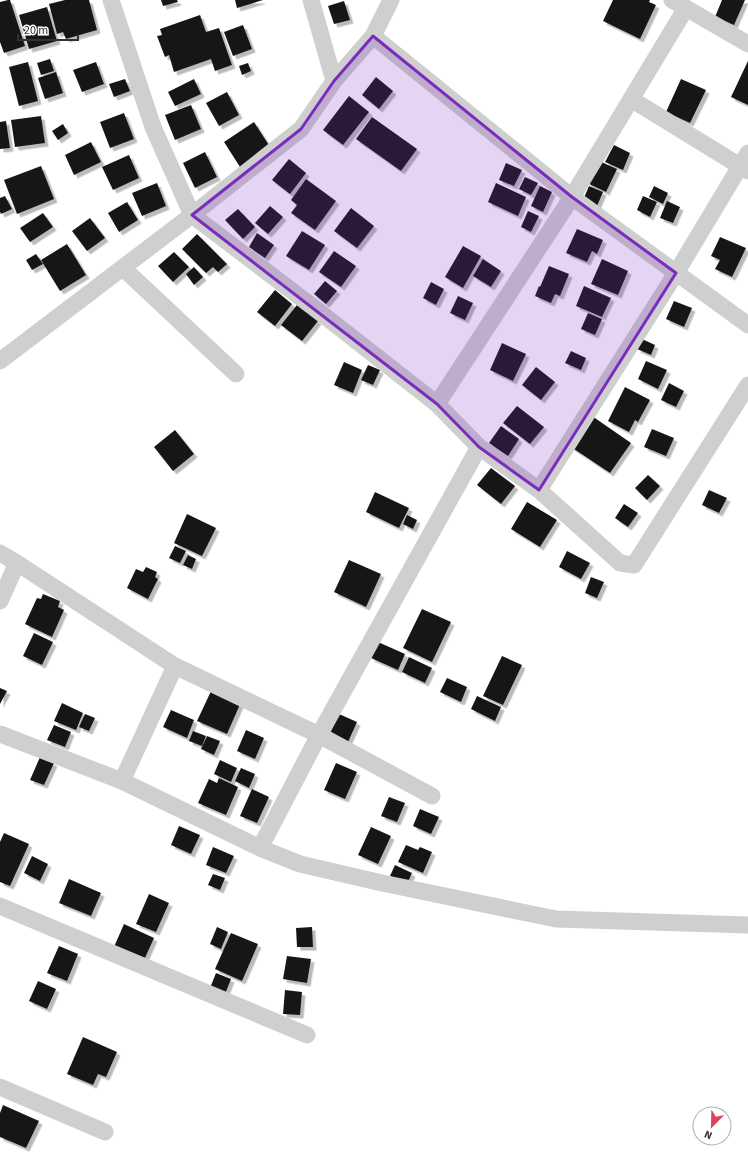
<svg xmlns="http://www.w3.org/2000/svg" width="748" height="1162" font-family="'Source Sans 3',sans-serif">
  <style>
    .building { fill: #191919; filter: url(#shadow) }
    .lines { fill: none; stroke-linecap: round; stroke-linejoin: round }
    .minor { stroke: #cfcfcf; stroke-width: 17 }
    .marked { fill: #7b2cbf; fill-opacity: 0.2; stroke: #7b2cbf; stroke-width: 3; stroke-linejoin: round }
  </style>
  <defs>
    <filter id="shadow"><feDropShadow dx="3.5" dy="3.5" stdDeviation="0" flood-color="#0004"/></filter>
  </defs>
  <rect width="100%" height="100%" fill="#fff"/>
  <!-- building -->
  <path class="building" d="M8 0H10L25 46 4 53 0 42V2Z
    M65 0H89L97 30 66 39 63 32 57 34 49 4Z
    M161 0H177L178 2 163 6Z
    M235 0H263L237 8Z
    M613 0H650L649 2 656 5 640 39 603 21Z
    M722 0H745L734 25 715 17Z
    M344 1 350 20 334 24 328 6Z
    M47 7 57 41 29 49 19 15Z
    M200 15 206 32 219 28 232 65 215 71 211 59 174 72 169 55 165 57 157 36 162 35 160 29Z
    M243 25 252 49 233 56 224 32Z
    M50 59 54 71 41 75 37 63Z
    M748 61V105L731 97Z
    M28 62 38 101 19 106 9 67Z
    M96 62 104 84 82 92 73 70Z
    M248 63 251 71 242 75 239 66Z
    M56 72 63 93 45 99 38 78Z
    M376 77 393 91 379 109 362 95Z
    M125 79 130 91 114 97 109 84Z
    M194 79 201 94 175 106 168 92Z
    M681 79 706 90 690 123 666 112Z
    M227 92 239 115 219 126 206 103Z
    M349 96 369 112 343 145 323 130Z
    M191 105 201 129 175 140 165 115Z
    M124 113 134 139 110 148 100 122Z
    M41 116 45 143 15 147 11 120Z
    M372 117 417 149 401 171 356 139Z
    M6 121 10 148 0 149V122Z
    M254 122 272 150 242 170 224 142Z
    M63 124 68 133 58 140 52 131Z
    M91 142 101 162 74 175 65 155Z
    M614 145 630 153 623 170 605 162Z
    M205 152 217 177 195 188 183 163Z
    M129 155 139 178 113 190 102 167Z
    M289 159 306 173 290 194 272 180Z
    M597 160 617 169 606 192 587 183Z
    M506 163 522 170 514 186 499 180Z
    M41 166 54 199 17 214 4 180Z
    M525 177 538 183 531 195 519 189Z
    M306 179 336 201 315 230 291 213 297 205 291 200Z
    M157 183 166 206 142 216 132 193Z
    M496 183 526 197 518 216 488 202Z
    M540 186 552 192 543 212 531 206Z
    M589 186 603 192 597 206 583 200Z
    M654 186 668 193 663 204 649 197Z
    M5 196 12 209 1 214 0 212V198Z
    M643 196 657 202 650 217 637 210Z
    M667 201 680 207 673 223 660 218Z
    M127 202 138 220 119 232 108 213Z
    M270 206 283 217 268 234 255 223Z
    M351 208 374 226 357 248 334 231Z
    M238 209 255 227 243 239 225 220Z
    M528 211 539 216 531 232 521 227Z
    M43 213 53 227 30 242 20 228Z
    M90 218 105 238 87 251 72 231Z
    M577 229 603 240 597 254 592 251 587 262 566 253Z
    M302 231 325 245 309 270 286 256Z
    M257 233 274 245 265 258 249 247Z
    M197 234 227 264 218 272 213 267 206 273 182 249Z
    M720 237 746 248 732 277 715 269 720 260 711 256Z
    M67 244 86 275 60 291 41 260Z
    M463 246 481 256 463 288 445 277Z
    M334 251 356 266 341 287 319 272Z
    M174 252 189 267 173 282 158 266Z
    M36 254 43 264 32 270 26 260Z
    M483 259 501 271 491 287 473 276Z
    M602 259 628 271 618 295 591 284Z
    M549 266 569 274 560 296 555 294 551 303 535 296 539 286 540 287Z
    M194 267 203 277 194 285 186 274Z
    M325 281 337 291 326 304 314 294Z
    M431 282 444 289 436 305 423 298Z
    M584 286 611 298 602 317 576 306Z
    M275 290 292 304 275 326 257 312Z
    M458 296 473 303 465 320 450 313Z
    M674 301 692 308 684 327 666 319Z
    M297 305 318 321 302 341 281 325Z
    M588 313 602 319 595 335 581 329Z
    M642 339 655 345 651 355 637 349Z
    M502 343 526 354 513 381 490 370Z
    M571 351 586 358 581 370 565 363Z
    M646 361 667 370 658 389 638 379Z
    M344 362 362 370 353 393 334 385Z
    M368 365 380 370 373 385 361 380Z
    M536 367 555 382 541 400 522 385Z
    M669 383 684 391 676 407 661 400Z
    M625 387 650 400 638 422 635 420 629 432 608 421Z
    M517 406 544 427 530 444 503 423Z
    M592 416 631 443 610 473 571 447Z
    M501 426 519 439 508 456 489 443Z
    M652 429 674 438 666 456 644 447Z
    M175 430 194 454 173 471 154 447Z
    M491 468 515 486 501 504 477 485Z
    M648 475 660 486 647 500 635 488Z
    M709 490 727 498 719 513 702 505Z
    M375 492 409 508 399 528 366 512Z
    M527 502 557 520 540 547 511 529Z
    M624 504 638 513 628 527 615 518Z
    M187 514 216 528 202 556 174 543Z
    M407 515 417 520 413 529 403 524Z
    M175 546 186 551 180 563 169 558Z
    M567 551 590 563 581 579 559 567Z
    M188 555 196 559 192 569 183 565Z
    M349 560 381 574 366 607 334 592Z
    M146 567 157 572 155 577 158 579 148 599 127 588 136 569 143 572Z
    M591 577 604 582 597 598 585 593Z
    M43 594 60 601 58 607 64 610 52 637 25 624 37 598 41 599Z
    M422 609 451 622 432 662 403 648Z
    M34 633 53 642 42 665 23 656Z
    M378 642 405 654 398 670 371 658Z
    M502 656 522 665 503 705 483 696Z
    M409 657 432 668 425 683 402 672Z
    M447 678 467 687 461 702 440 692Z
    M0 688 7 691 0 704Z
    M212 689 241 702 227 734 197 721Z
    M477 696 501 707 495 721 471 709Z
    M62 703 83 713 76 730 54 721Z
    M171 710 194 720 187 738 163 727Z
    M85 714 95 718 89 731 79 727Z
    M339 714 357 722 348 742 330 733Z
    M54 725 71 732 65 747 47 740Z
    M246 730 264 738 255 759 237 751Z
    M193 731 206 736 202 746 189 741Z
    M207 736 220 741 214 755 201 749Z
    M40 757 54 763 44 785 30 780Z
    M220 760 237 768 231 782 214 774Z
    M336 763 357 772 345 799 324 790Z
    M241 768 255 774 249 788 235 781Z
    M219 778 238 787 226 815 198 803 209 779 217 783Z
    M252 789 269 797 257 823 240 816Z
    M389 797 405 803 397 822 381 816Z
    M420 809 439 817 431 834 413 826Z
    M179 826 200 835 191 854 171 845Z
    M371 827 391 836 378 864 358 855Z
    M4 833 29 844 10 886 0 882V842Z
    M406 845 418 850 420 847 432 852 423 873 398 862Z
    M213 847 234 856 226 873 206 865Z
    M32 856 48 864 40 881 24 873Z
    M395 865 412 873 407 884 390 876Z
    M213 874 225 878 220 890 208 885Z
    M69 879 101 893 91 916 59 903Z
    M149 894 169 903 156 932 136 924Z
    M124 924 154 938 144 960 114 947Z
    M217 927 228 932 221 949 210 944Z
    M312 927 313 947H297L296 928Z
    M231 933 258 944 242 981 215 969Z
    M59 946 78 954 67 981 47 973Z
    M287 956 311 959 307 983 283 979Z
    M216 973 231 979 225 994 210 988Z
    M38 981 56 989 47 1009 29 1001Z
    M285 990 302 992 300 1015 283 1014Z
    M83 1037 117 1052 106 1077 98 1074 93 1085 67 1074Z
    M3 1105 39 1121 26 1148 0 1137V1113Z"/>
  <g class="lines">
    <!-- minor -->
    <path class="minor" d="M111 0 153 127 192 215 317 310 437 404 479 447 539 490 620 563 634 565 748 385
      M311 0 334 81
      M672 0 748 44
      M373 36 572 197 748 325
      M631 99 748 171
      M123 268 236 374
      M0 361 192 215 301 129 334 81 373 36 391 0
      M437 404 572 197 686 8
      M539 490 676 273 748 153
      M0 553 17 563 0 601
      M17 563 175 666 319 735 432 796
      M0 734 122 781 260 848 300 864 382 883 556 919 748 925
      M122 781 175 666
      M260 848 319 735 479 447
      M0 906 307 1035
      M0 1087 105 1132"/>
  </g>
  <!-- marked area -->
  <path class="marked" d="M373 36 572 197 676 273 539 490 479 447 437 404 192 215 301 129 334 81Z"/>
  <!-- north arrow -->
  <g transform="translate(712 1126) rotate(203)"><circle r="19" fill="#ffffff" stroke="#adadad"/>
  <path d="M0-3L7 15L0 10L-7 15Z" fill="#db425b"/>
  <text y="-6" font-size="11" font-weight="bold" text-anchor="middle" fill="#323232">N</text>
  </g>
  <!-- scale -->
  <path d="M18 34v6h60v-6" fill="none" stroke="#323232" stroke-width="2"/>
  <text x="24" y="34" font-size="12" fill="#323232" stroke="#ffffff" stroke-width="3" paint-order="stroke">20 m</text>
</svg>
